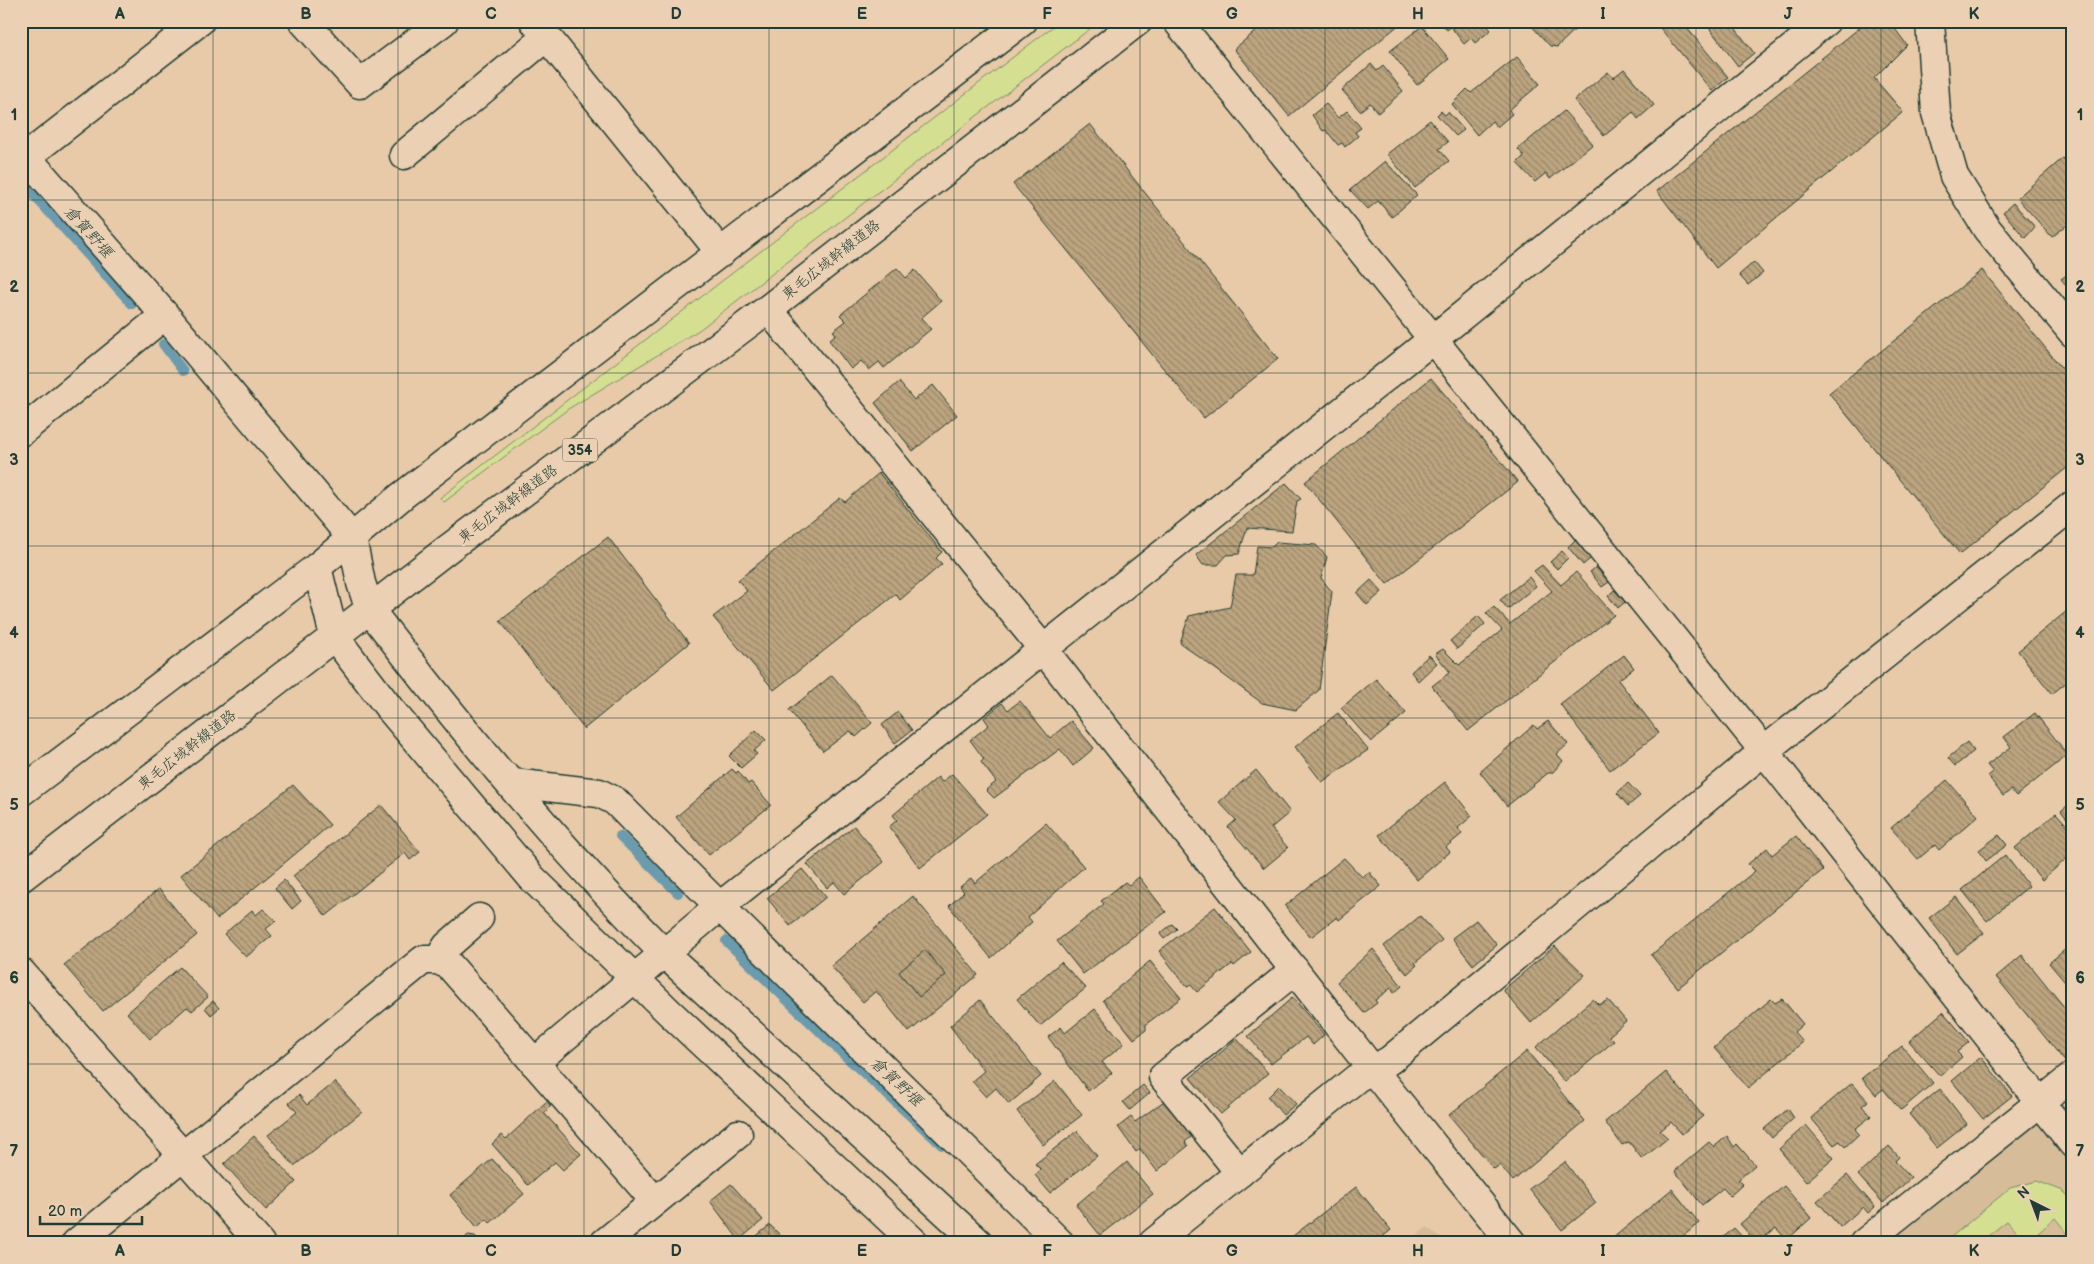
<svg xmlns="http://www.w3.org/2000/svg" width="2094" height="1264" font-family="'Balsamiq Sans','Klee One',sans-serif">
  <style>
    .built { fill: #d7bc9a }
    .green { fill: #d4df92; stroke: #7a8e63 }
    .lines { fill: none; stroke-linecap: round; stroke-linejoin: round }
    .stream { stroke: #6b9bae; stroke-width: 10 }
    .building { fill: url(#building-back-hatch); stroke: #1f3d34 }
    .minor-casing { stroke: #1f3d34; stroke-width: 31 }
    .highway-casing { stroke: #1f3d34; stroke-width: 31 }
    .minor { stroke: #ecd0b3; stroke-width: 28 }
    .highway { stroke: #ecd0b3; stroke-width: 28 }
    .grid { fill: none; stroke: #1f3d34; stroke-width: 1; stroke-opacity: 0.55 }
    .labels { text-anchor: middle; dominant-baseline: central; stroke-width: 5; stroke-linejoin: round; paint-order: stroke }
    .shield { fill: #ecd0b3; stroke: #5c695a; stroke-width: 1 }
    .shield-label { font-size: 14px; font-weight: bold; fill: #1f3d34 }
    .street-label { font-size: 15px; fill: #1f3d34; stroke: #ecd0b3 }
    .water-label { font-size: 16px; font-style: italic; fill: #25453e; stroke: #ecd0b3 }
    .neatline { fill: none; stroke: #1f3d34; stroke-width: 2 }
    .grid-label { font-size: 16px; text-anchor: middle; font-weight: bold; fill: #1f3d34 }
  </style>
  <defs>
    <pattern id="building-back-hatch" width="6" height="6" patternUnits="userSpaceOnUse" patternTransform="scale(1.25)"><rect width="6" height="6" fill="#bca47f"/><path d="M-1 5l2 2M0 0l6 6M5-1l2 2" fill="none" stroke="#988769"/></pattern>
  </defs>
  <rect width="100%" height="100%" fill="#e8caa8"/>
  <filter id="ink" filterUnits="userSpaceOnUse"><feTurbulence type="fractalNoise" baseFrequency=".02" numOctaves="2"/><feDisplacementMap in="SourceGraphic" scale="10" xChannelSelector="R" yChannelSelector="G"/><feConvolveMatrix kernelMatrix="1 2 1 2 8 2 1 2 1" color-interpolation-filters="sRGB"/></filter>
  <g filter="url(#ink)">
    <!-- built -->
    <path class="built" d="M2032 1119 2044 1122 2073 1157V1243H1884Z
      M1427 1227 1447 1243H1407Z"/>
    <!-- green -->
    <path class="green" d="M1060 21H1100L699 330 568 409 444 502 440 498Z
      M2037 1181 2063 1191 2073 1201V1240L2055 1218 2027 1243 2007 1221 1979 1243H1944L2010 1188Z"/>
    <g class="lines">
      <!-- stream -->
      <path class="stream" d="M21 181 132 304
        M163 344 183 371
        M620 836 678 893
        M726 941 841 1052 942 1145"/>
    </g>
    <!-- building -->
    <path class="building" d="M1268 21H1399L1401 23 1289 116 1234 49Z
      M1440 21H1483L1491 30 1475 43 1471 38 1464 44 1451 27 1447 30Z
      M1584 21 1557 47 1550 46 1528 22Z
      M1658 21H1681L1728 77 1712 91 1656 23Z
      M1704 21H1730L1754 53 1738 66Z
      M1868 21H1889L1907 45 1874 78 1903 112 1716 268 1657 191Z
      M1422 26 1449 59 1417 85 1390 51Z
      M1517 57 1540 84 1509 110 1512 114 1497 127 1492 121 1477 135 1452 104 1467 89 1471 93Z
      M1371 64 1377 71 1383 66 1403 91 1378 113 1370 103 1360 111 1342 90Z
      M1624 69 1654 105 1638 119 1633 112 1604 136 1574 100 1608 72 1613 78Z
      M1326 104 1338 118 1347 111 1361 128 1355 132 1358 136 1345 147 1342 143 1338 145 1326 130 1323 131 1312 115Z
      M1441 111 1445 115 1448 112 1464 130 1456 136 1437 115Z
      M1564 111 1593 144 1550 179 1546 173 1535 182 1517 163 1524 156 1518 149Z
      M1430 120 1448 142 1439 149 1449 161 1415 188 1387 154Z
      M1090 124 1278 359 1204 418 1013 184Z
      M2063 158 2073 169V229L2067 225 2052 237 2017 198Z
      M1385 161 1417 195 1392 217 1378 201 1368 209 1350 190Z
      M2013 203 2035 227 2025 238 2003 212Z
      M1754 262 1763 273 1748 285 1739 275Z
      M897 268 906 278 915 270 941 301 921 318 931 329 884 368 879 362 869 370 861 361 851 369 829 340 836 334 833 331 846 321 840 315Z
      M1982 270 2073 382V463L1960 554 1829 393Z
      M2073 270V293L2061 279Z
      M1431 378 1518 482 1387 584 1305 482Z
      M899 382 914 400 933 385 957 415 913 451 875 403Z
      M879 473 942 552 936 558 942 564 900 600 896 594 774 690 713 617 747 591 738 580 840 498 845 502Z
      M1286 483 1301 499 1297 501 1292 531 1247 528 1239 554 1227 555 1218 565H1203L1196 555Z
      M608 537 689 643 584 729 500 621Z
      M1575 540 1591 558 1583 565 1568 547Z
      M1277 542 1316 545 1327 557 1321 578 1332 592 1319 690 1296 710 1262 703 1180 643 1189 616 1230 607 1236 575H1253L1257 546 1272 547Z
      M1562 551 1568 558 1557 569 1550 562Z
      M1542 565 1561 585 1576 572 1614 615 1468 731 1432 686 1450 672 1435 654 1443 649 1459 665 1502 630 1486 613 1494 607 1510 624 1552 591 1534 571Z
      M1596 567 1609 582 1602 587 1590 572Z
      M1529 577 1536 586 1508 609 1500 600Z
      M1371 580 1382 592 1367 605 1357 593Z
      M1614 590 1625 602 1618 608 1608 596Z
      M2073 606V677L2052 694 2018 651Z
      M1478 616 1485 624 1457 649 1450 641Z
      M1429 655 1437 663 1418 681 1411 672Z
      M1624 655 1634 668 1618 680 1659 733 1610 770 1560 704Z
      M832 675 872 723 856 737 850 731 823 751 789 710Z
      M1376 679 1406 713 1371 742 1341 708Z
      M1020 701 1050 738 1071 721 1094 748 1073 766 1060 749 994 798 986 790 996 782 981 762 984 759 970 740 989 725 984 718 1002 703 1008 710Z
      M898 712 912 730 895 743 882 725Z
      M1338 713 1368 750 1322 782 1295 747Z
      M2035 713 2068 755 2016 796 2011 790 2003 796 1988 776 1993 772 1987 765 2011 747 2004 737Z
      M1548 721 1568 744 1557 754 1563 761 1552 773H1548L1507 806 1480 772 1534 725 1537 729Z
      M756 730 766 740 754 751 757 754 741 768 729 756Z
      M1967 742 1974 751 1955 766 1948 758Z
      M732 769 736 773 738 771 748 784 751 782 771 805 709 855 676 817Z
      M1256 770 1290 812 1271 828 1288 848 1264 868 1228 827 1236 820 1219 802Z
      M952 774 987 814 920 868 889 827 897 820 893 815 938 777 942 782Z
      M1947 780 1978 816 1939 850 1935 845 1918 859 1891 828Z
      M1445 782 1472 816 1458 828 1462 834 1446 847 1450 852 1417 880 1379 835Z
      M1628 783 1640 796 1628 806 1617 793Z
      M293 785 330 825 217 919 181 875Z
      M2073 801V826L2061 811Z
      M381 805 420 852 410 860 405 853 326 916 293 876Z
      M2056 813 2073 832V853L2042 880 2015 848Z
      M1046 823 1084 867 1028 917 1032 922 991 958 949 906 964 892 960 887 971 878 975 883Z
      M854 826 884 862 844 894 834 882 827 888 807 864Z
      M1999 835 2007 845 1986 861 1979 850Z
      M1796 836 1823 870 1678 988 1651 955 1755 871 1748 864 1767 848 1772 855Z
      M2005 855 2029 886 1987 921 1962 890Z
      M1344 858 1362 877 1369 872 1381 886 1339 920 1337 917 1311 937 1285 906Z
      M802 869 826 897 790 926 767 898Z
      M1139 877 1166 912 1083 974 1057 941 1104 904 1101 901 1125 882 1129 885Z
      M284 880 301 901 292 909 275 888Z
      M159 889 197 935 103 1011 64 965Z
      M913 896 978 975 909 1032 876 991 863 1002 831 966Z
      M1956 897 1984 933 1957 954 1929 918Z
      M1215 907 1251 952 1234 966 1232 964 1197 992 1191 985 1187 987 1159 951Z
      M263 909 276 921 266 929 272 936 246 957 224 934 252 910 256 915Z
      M1420 916 1442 940 1415 963 1417 965 1407 974 1384 946Z
      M1476 920 1497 945 1473 965 1452 938Z
      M1172 924 1177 929 1164 939 1160 934Z
      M2073 943V986L2070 988 2049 963Z
      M1555 946 1585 975 1531 1023 1503 990Z
      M1373 949 1402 986 1394 993 1391 988 1375 1000 1377 1003 1364 1013 1337 982Z
      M925 950 946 975 919 997 899 972Z
      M2022 955 2073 1018V1060L2067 1064 1996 977Z
      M1150 961 1181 998 1146 1024V1030L1134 1039 1103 1000Z
      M1061 962 1086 988 1040 1026 1017 999Z
      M180 967 208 997 192 1011 187 1007 150 1039 127 1013Z
      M1293 997 1324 1035 1313 1045 1306 1037 1271 1064 1248 1036Z
      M1593 999 1599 1005 1608 1000 1626 1021 1609 1036 1614 1041 1565 1082 1536 1047Z
      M1771 999 1775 1003 1782 999 1803 1024 1794 1032 1803 1042 1748 1088 1714 1048Z
      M980 1000 1041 1076 1009 1104 996 1088 986 1097 972 1081 984 1071 950 1026Z
      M213 1001 219 1008 211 1015 205 1008Z
      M1095 1009 1124 1044 1102 1062 1112 1073 1088 1091 1048 1037 1061 1027 1065 1033Z
      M1943 1012 1969 1042 1957 1052 1962 1057 1940 1076 1909 1041Z
      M1237 1039 1268 1073 1221 1114 1190 1078Z
      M1902 1046 1933 1083 1901 1110 1883 1089 1876 1095 1862 1078Z
      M1527 1051 1585 1121 1513 1181 1500 1165 1494 1169 1449 1115Z
      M1981 1057 2012 1096 1983 1119 1952 1081Z
      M1666 1072 1703 1116 1682 1134 1671 1122 1660 1131 1668 1138 1642 1159 1629 1142 1622 1145 1605 1122Z
      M1055 1081 1082 1115 1043 1145 1017 1111Z
      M335 1082 362 1112 294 1166 268 1135 297 1112 289 1103 299 1095 307 1105Z
      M1852 1083 1868 1101 1862 1106 1871 1116 1855 1129 1859 1134 1845 1147 1840 1141 1834 1145 1811 1118Z
      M1143 1085 1150 1093 1130 1110 1123 1102Z
      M1279 1086 1296 1104 1283 1115 1268 1097Z
      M1940 1089 1967 1124 1937 1148 1909 1114Z
      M1171 1096 1198 1131 1185 1142 1188 1146 1157 1171 1140 1149 1136 1152 1118 1127 1131 1117 1135 1122Z
      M547 1101 551 1106 544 1113 581 1154 563 1170 555 1162 528 1185 492 1144 502 1135 506 1139Z
      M1788 1109 1794 1118 1772 1138 1764 1129Z
      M1806 1125 1834 1158 1806 1182 1779 1149Z
      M1077 1131 1097 1156 1050 1193 1035 1175 1041 1170 1035 1164Z
      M254 1136 296 1182 266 1210 224 1164Z
      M1727 1136 1734 1147 1737 1144 1755 1165 1738 1180 1743 1184 1730 1196 1723 1188 1702 1205 1675 1171 1709 1142 1714 1147Z
      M1889 1146 1899 1157 1895 1161 1911 1178 1883 1203 1858 1175Z
      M492 1159 524 1194 490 1223 487 1219 477 1227 450 1195Z
      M1127 1162 1153 1194 1100 1235 1076 1205Z
      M1565 1162 1596 1203 1562 1230 1529 1189Z
      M1847 1175 1875 1207 1868 1213 1863 1207 1840 1227 1817 1201Z
      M731 1184 763 1220 739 1240 710 1201Z
      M1784 1186 1811 1218 1787 1240 1776 1228 1757 1243 1740 1224Z
      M1356 1187 1391 1230 1375 1243H1284Z
      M1672 1189 1699 1223 1675 1243H1607Z
      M770 1225 785 1240 790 1237 794 1243H748Z
      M1734 1228 1748 1243H1717Z
      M468 1235 475 1236 482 1243H460Z"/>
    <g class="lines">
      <!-- minor casing -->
      <g class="minor-casing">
        <path id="minor" d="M303 21 360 84 444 21
          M534 21 721 253
          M1177 21 1764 751 2073 1144
          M1930 21 1936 113 1954 176 1987 229 2073 333
          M21 151 165 315 352 538 361 583 370 610C462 729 558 847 664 953L979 1243
          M404 155 546 37
          M26 157 200 21
          M768 309 1043 649 1372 1069 1512 1243
          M21 432 165 315
          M317 567 334 636 390 709 532 878 669 1012 915 1243
          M505 776 513 783 599 793 615 801C761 950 912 1095 1060 1243
          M438 960 447 946 479 918
          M21 972 260 1243
          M534 1063 719 907 1447 328 1826 21
          M1240 1173 1163 1077 1295 970
          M76 1243 423 960H438L450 966 655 1201
          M604 1243 738 1134
          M1153 1243 1357 1078 1390 1060 1764 751 2073 505
          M1864 1243 2073 1076"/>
      </g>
      <!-- highway casing -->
      <g class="highway-casing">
        <path id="highway" d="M21 792 317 567 403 495 1023 21
          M21 878 449 548 768 309 1138 21"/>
      </g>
      <!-- minor -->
      <use href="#minor" class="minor"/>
      <!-- highway -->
      <use href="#highway" class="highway"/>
    </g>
  </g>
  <!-- grid -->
  <path class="grid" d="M213 21V1243M398 21V1243M584 21V1243M769 21V1243M954 21V1243M1140 21V1243M1325 21V1243M1510 21V1243M1696 21V1243M1881 21V1243M21 200H2073M21 373H2073M21 546H2073M21 718H2073M21 891H2073M21 1064H2073"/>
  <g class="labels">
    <!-- shield labels -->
    <rect class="shield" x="562.5" y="438.5" width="35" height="23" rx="4"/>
    <g class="shield-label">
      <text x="580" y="450">354</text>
    </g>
    <!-- street labels -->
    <g class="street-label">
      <text transform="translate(831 260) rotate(-38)">東毛広域幹線道路</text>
      <text transform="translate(508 504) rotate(-37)">東毛広域幹線道路</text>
      <text transform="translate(187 750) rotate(-38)">東毛広域幹線道路</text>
    </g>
    <!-- water labels -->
    <g class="water-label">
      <text transform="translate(88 232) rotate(48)">倉賀野堰</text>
      <text transform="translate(896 1082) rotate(43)">倉賀野堰</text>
    </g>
  </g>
  <!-- margin -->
  <rect width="2094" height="1264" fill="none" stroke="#ecd0b3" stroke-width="55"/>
  <!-- north arrow -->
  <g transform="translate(2032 1202) rotate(318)" stroke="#ecd0b3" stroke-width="4" paint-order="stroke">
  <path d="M0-4L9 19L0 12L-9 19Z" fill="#1f3d34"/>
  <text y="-8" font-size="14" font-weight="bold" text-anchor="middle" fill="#1f3d34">N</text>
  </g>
  <!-- scale -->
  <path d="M40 1216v8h102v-8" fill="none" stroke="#1f3d34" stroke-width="2.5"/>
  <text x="48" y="1216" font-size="15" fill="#1f3d34" stroke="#ecd0b3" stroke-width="4" paint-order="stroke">20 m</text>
  <rect x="28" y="28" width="2038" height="1208" class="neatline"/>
  <g class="grid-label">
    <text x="120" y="19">A</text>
    <text x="306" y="19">B</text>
    <text x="491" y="19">C</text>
    <text x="676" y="19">D</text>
    <text x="862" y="19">E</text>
    <text x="1047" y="19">F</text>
    <text x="1232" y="19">G</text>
    <text x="1418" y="19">H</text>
    <text x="1603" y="19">I</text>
    <text x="1788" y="19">J</text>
    <text x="1974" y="19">K</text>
    <text x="14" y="120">1</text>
    <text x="2080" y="120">1</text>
    <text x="14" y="292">2</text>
    <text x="2080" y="292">2</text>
    <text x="14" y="465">3</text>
    <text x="2080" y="465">3</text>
    <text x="14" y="638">4</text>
    <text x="2080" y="638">4</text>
    <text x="14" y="810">5</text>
    <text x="2080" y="810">5</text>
    <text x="14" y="983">6</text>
    <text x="2080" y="983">6</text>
    <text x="14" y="1156">7</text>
    <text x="2080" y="1156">7</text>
    <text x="120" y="1256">A</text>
    <text x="306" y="1256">B</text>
    <text x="491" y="1256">C</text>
    <text x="676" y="1256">D</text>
    <text x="862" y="1256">E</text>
    <text x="1047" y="1256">F</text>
    <text x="1232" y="1256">G</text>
    <text x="1418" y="1256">H</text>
    <text x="1603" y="1256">I</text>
    <text x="1788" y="1256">J</text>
    <text x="1974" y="1256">K</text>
  </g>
</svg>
